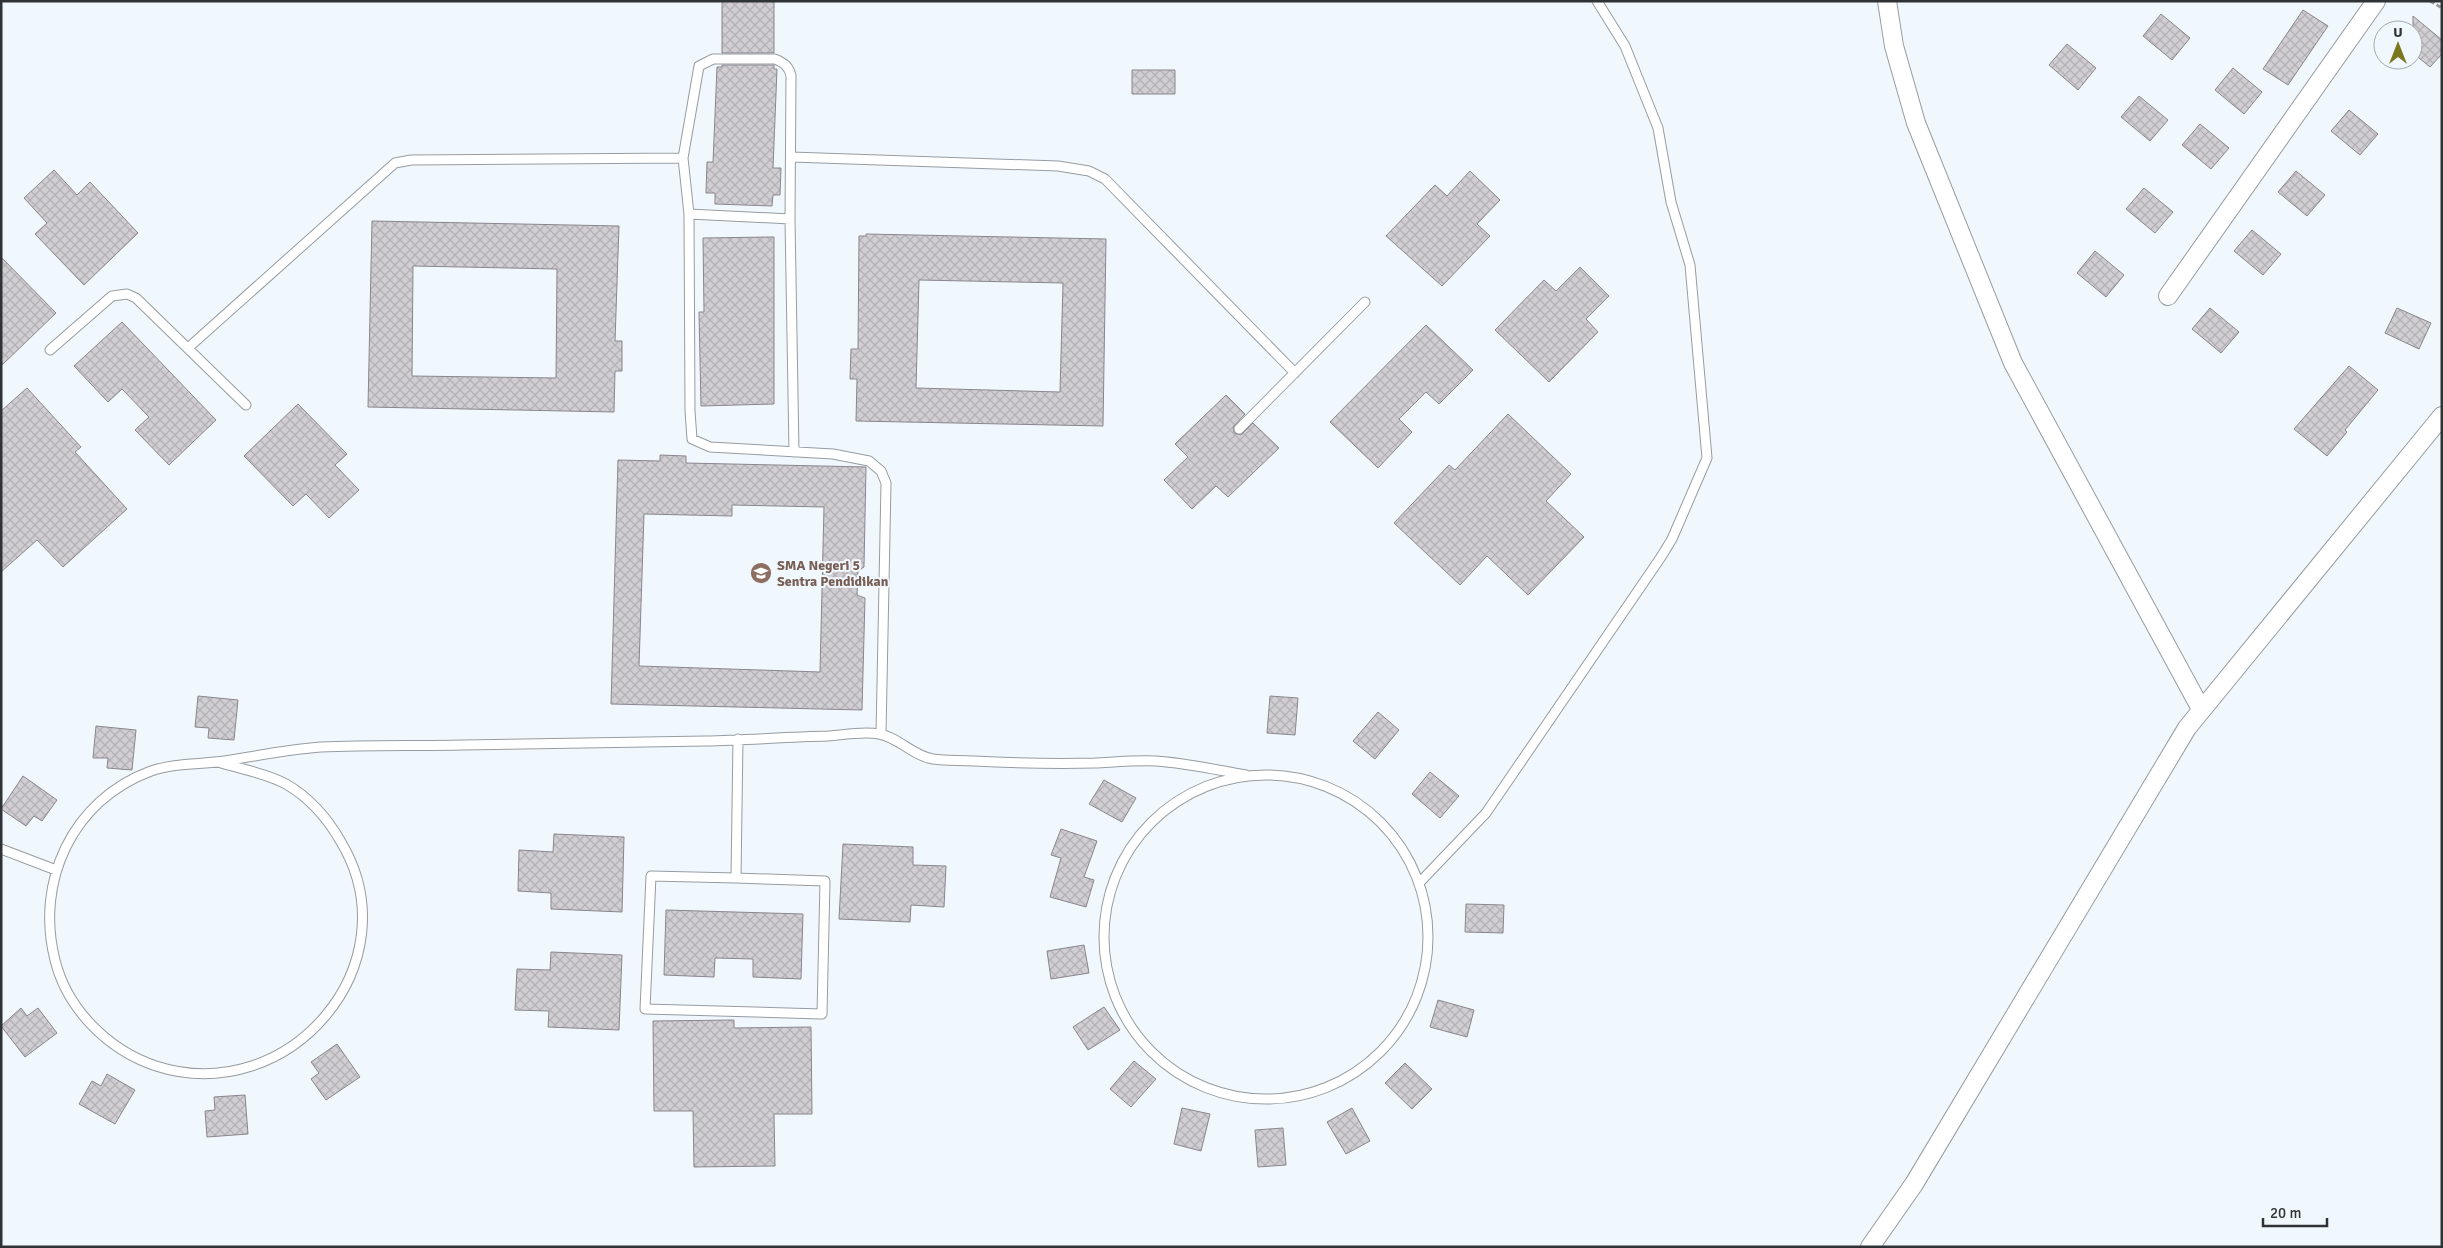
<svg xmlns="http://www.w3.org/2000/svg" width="2443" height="1248" font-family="Signika,sans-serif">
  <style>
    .building { fill: url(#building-cross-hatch); stroke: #89868c; fill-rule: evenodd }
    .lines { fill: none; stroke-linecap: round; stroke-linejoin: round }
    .service-casing { stroke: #969ca1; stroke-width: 11 }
    .minor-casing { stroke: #969ca1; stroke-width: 20 }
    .path { stroke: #969b9f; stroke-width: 3; stroke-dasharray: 5 2.5; stroke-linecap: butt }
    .service { stroke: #fff; stroke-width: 9 }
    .minor { stroke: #fff; stroke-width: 18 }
    .labels { text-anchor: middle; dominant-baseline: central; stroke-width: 4; stroke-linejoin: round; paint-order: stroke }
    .education-label { font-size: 14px; font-weight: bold; fill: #785e54; stroke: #f1f8fd; text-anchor: start }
  </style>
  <defs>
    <pattern id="building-cross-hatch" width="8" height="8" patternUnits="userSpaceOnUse" patternTransform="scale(1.25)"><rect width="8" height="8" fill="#d0cdd3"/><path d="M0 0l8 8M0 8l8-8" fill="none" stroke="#b3b0b6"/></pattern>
  </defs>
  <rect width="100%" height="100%" fill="#f1f8fd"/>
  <!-- building -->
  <path class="building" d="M722 1H774V53H722Z
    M2303 10 2328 26 2288 85 2263 69Z
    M2161 14 2190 38 2172 60 2143 36Z
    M2413 16 2442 40V54L2430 67 2413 53Z
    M2067 44 2096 68 2078 90 2049 65Z
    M722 65H774V69H777L773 168H781L780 195H773L772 206 715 204V193H706L707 162H713L717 67H722Z
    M2233 68 2262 92 2244 114 2215 90Z
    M1132 70H1175V94H1132Z
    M2139 96 2168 120 2150 141 2121 117Z
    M2349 110 2378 134 2360 155 2331 131Z
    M2200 124 2229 148 2211 169 2182 145Z
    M54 170 77 195 90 182 138 233 84 285 35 234 47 223 24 198Z
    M1470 171 1500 200 1477 224 1490 236 1442 286 1386 236 1435 185 1447 196Z
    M2296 171 2325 195 2307 216 2278 192Z
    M2144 188 2173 212 2155 233 2126 209Z
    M372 221 619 226 615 341H622V371H615L614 412 368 407ZM413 266 557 269 556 378 412 376Z
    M2252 230 2281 254 2263 275 2234 251Z
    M866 234 1106 239 1103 426 856 421 857 379H850L851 349H858L859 236H866ZM919 280 1063 283 1060 392 916 388Z
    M770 237H774V404L701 406 699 312H704L703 238Z
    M2095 251 2124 275 2106 297 2077 273Z
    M1 257 56 313 1 366Z
    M1580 267 1609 296 1586 319 1598 332 1549 382 1495 330 1544 280 1556 291Z
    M2210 308 2239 332 2221 353 2192 329Z
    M2397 308 2431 323 2419 349 2385 333Z
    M122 322 216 420 169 465 135 430 149 417 122 389 108 402 74 366Z
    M1426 325 1473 370 1439 404 1426 392 1399 419 1412 432 1378 468 1330 422Z
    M2349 366 2378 390 2345 430 2347 432 2327 456 2294 429Z
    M27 388 81 447 75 452 127 509 63 567 37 540 1 572V411Z
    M1226 395 1245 414 1233 427 1234 433 1241 435 1253 423 1279 448 1228 497 1216 486 1192 509 1164 480 1188 457 1175 444Z
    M298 404 347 454 335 465 359 490 329 518 306 494 293 506 244 456Z
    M1508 414 1571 474 1546 501 1584 537 1528 595 1487 556 1460 585 1394 523 1449 465 1455 470Z
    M660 455 686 456V463L866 467 864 567 858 571 857 595 865 598 862 710 611 704 618 460 660 461ZM732 505 824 507 820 672 639 666 644 514 732 516Z
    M198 696 238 700 234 740 208 738 209 728 195 727Z
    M1270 696 1298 698 1295 735 1267 733Z
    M1378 712 1399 730 1375 759 1353 741Z
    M96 726 136 730 132 770 107 768 108 758H93Z
    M1430 772 1459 796 1440 818 1412 794Z
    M23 776 57 800 42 821 34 816 26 826 1 809Z
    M1104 780 1136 798 1122 822 1089 804Z
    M1061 829 1097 841 1084 877 1094 880 1086 907 1050 897 1061 858 1051 855Z
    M554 834 624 837 622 912 551 909V893L518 891 519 850 553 852Z
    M843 844 913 847V865L946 866 944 907 911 905 910 922 839 919Z
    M1466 904 1504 905 1503 933 1465 932Z
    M666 910 803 914 801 979 753 977V959L715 958 714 977 664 975Z
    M1084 945 1089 973 1051 979 1047 951Z
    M551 952 622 955 619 1030 548 1027 549 1011 515 1010 517 969 550 970Z
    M1438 1000 1474 1010 1467 1037 1430 1027Z
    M1104 1007 1120 1030 1088 1050 1073 1027Z
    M21 1008 27 1016 38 1008 57 1033 25 1057 1 1026Z
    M734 1020V1028L811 1027 812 1114H774L775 1166 694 1167 693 1111H654L653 1021Z
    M337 1044 360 1077 326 1100 311 1079 319 1073 311 1062Z
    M1134 1061 1156 1079 1131 1107 1110 1089Z
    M1405 1063 1432 1089 1412 1109 1385 1083Z
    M107 1074 135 1090 115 1124 79 1104 92 1081 101 1086Z
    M245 1095 248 1134 207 1137 205 1111 215 1110 214 1097Z
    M1182 1108 1210 1114 1201 1151 1174 1144Z
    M1352 1108 1370 1141 1346 1154 1327 1122Z
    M1283 1128 1286 1165 1258 1167 1255 1130Z"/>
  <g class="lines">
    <!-- service casing -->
    <g class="service-casing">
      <path id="service" d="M791 157 1058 166 1089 171 1105 179 1295 373
        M689 214 790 219
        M188 348 395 163 411 160 683 158
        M50 350 112 296 127 294 136 298 246 405
        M1239 429 1365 302
        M794 452 790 219 791 76C789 66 784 63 775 59H713L699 66 683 158 689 214 690 411 692 439 710 447 833 454 869 461 881 471 886 483 881 734
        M218 762C240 769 266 773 286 784 310 798 328 819 341 842 414 964 288 1109 156 1066 108 1050 67 1009 55 960 35 882 72 800 151 771 177 762 204 765 231 760 261 755 291 749 321 747 368 745 416 746 463 745 544 743 625 743 706 741 747 740 787 737 828 736 844 735 863 731 879 734 898 737 913 756 933 759 946 761 960 760 974 761 1014 763 1054 764 1095 763 1115 762 1136 760 1156 761 1186 763 1217 770 1246 775
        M1104 937a162 162 0 1 1 324 0a162 162 0 1 1-324 0Z
        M1 849 56 870
        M736 878 651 876 645 1009 822 1014 825 881 736 878 738 739
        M1421 881 1486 813 1661 557 1672 539 1707 458 1690 265 1671 202 1658 128 1625 46 1597 1"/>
    </g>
    <!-- minor casing -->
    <g class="minor-casing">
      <path id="minor" d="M1887 1 1894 46 1916 123 2013 363 2201 709
        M2168 296 2376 1
        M1870 1247 1914 1184 2187 728 2442 416"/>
    </g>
    <!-- path -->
    <path class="path" d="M2430 1 2442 8"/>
    <!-- service -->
    <use href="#service" class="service"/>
    <!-- minor -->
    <use href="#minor" class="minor"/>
  </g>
  <!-- icons -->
  <defs>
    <g id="school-disc" transform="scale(1.125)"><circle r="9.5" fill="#8d6e63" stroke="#f1f8fd"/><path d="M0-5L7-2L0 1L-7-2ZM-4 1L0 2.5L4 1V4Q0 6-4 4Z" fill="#fff"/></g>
  </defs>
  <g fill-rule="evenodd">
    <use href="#school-disc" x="761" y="573"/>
  </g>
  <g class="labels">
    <!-- education labels -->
    <g class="education-label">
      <text x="777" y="565">SMA Negeri 5<tspan x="777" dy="16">Sentra Pendidikan</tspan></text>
    </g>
  </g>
  <!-- border -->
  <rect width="2443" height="1248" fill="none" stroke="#303335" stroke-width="5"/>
  <!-- north arrow -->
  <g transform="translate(2398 45)"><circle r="24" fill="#f1f8fd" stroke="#a4a9ad"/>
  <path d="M0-4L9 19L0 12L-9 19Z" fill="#7b771d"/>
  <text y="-8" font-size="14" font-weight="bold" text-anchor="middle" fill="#303335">U</text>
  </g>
  <!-- scale -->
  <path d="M2263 1218v8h64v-8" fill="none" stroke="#303335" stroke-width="2.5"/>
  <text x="2270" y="1218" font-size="15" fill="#303335" stroke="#f1f8fd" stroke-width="4" paint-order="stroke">20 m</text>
</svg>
